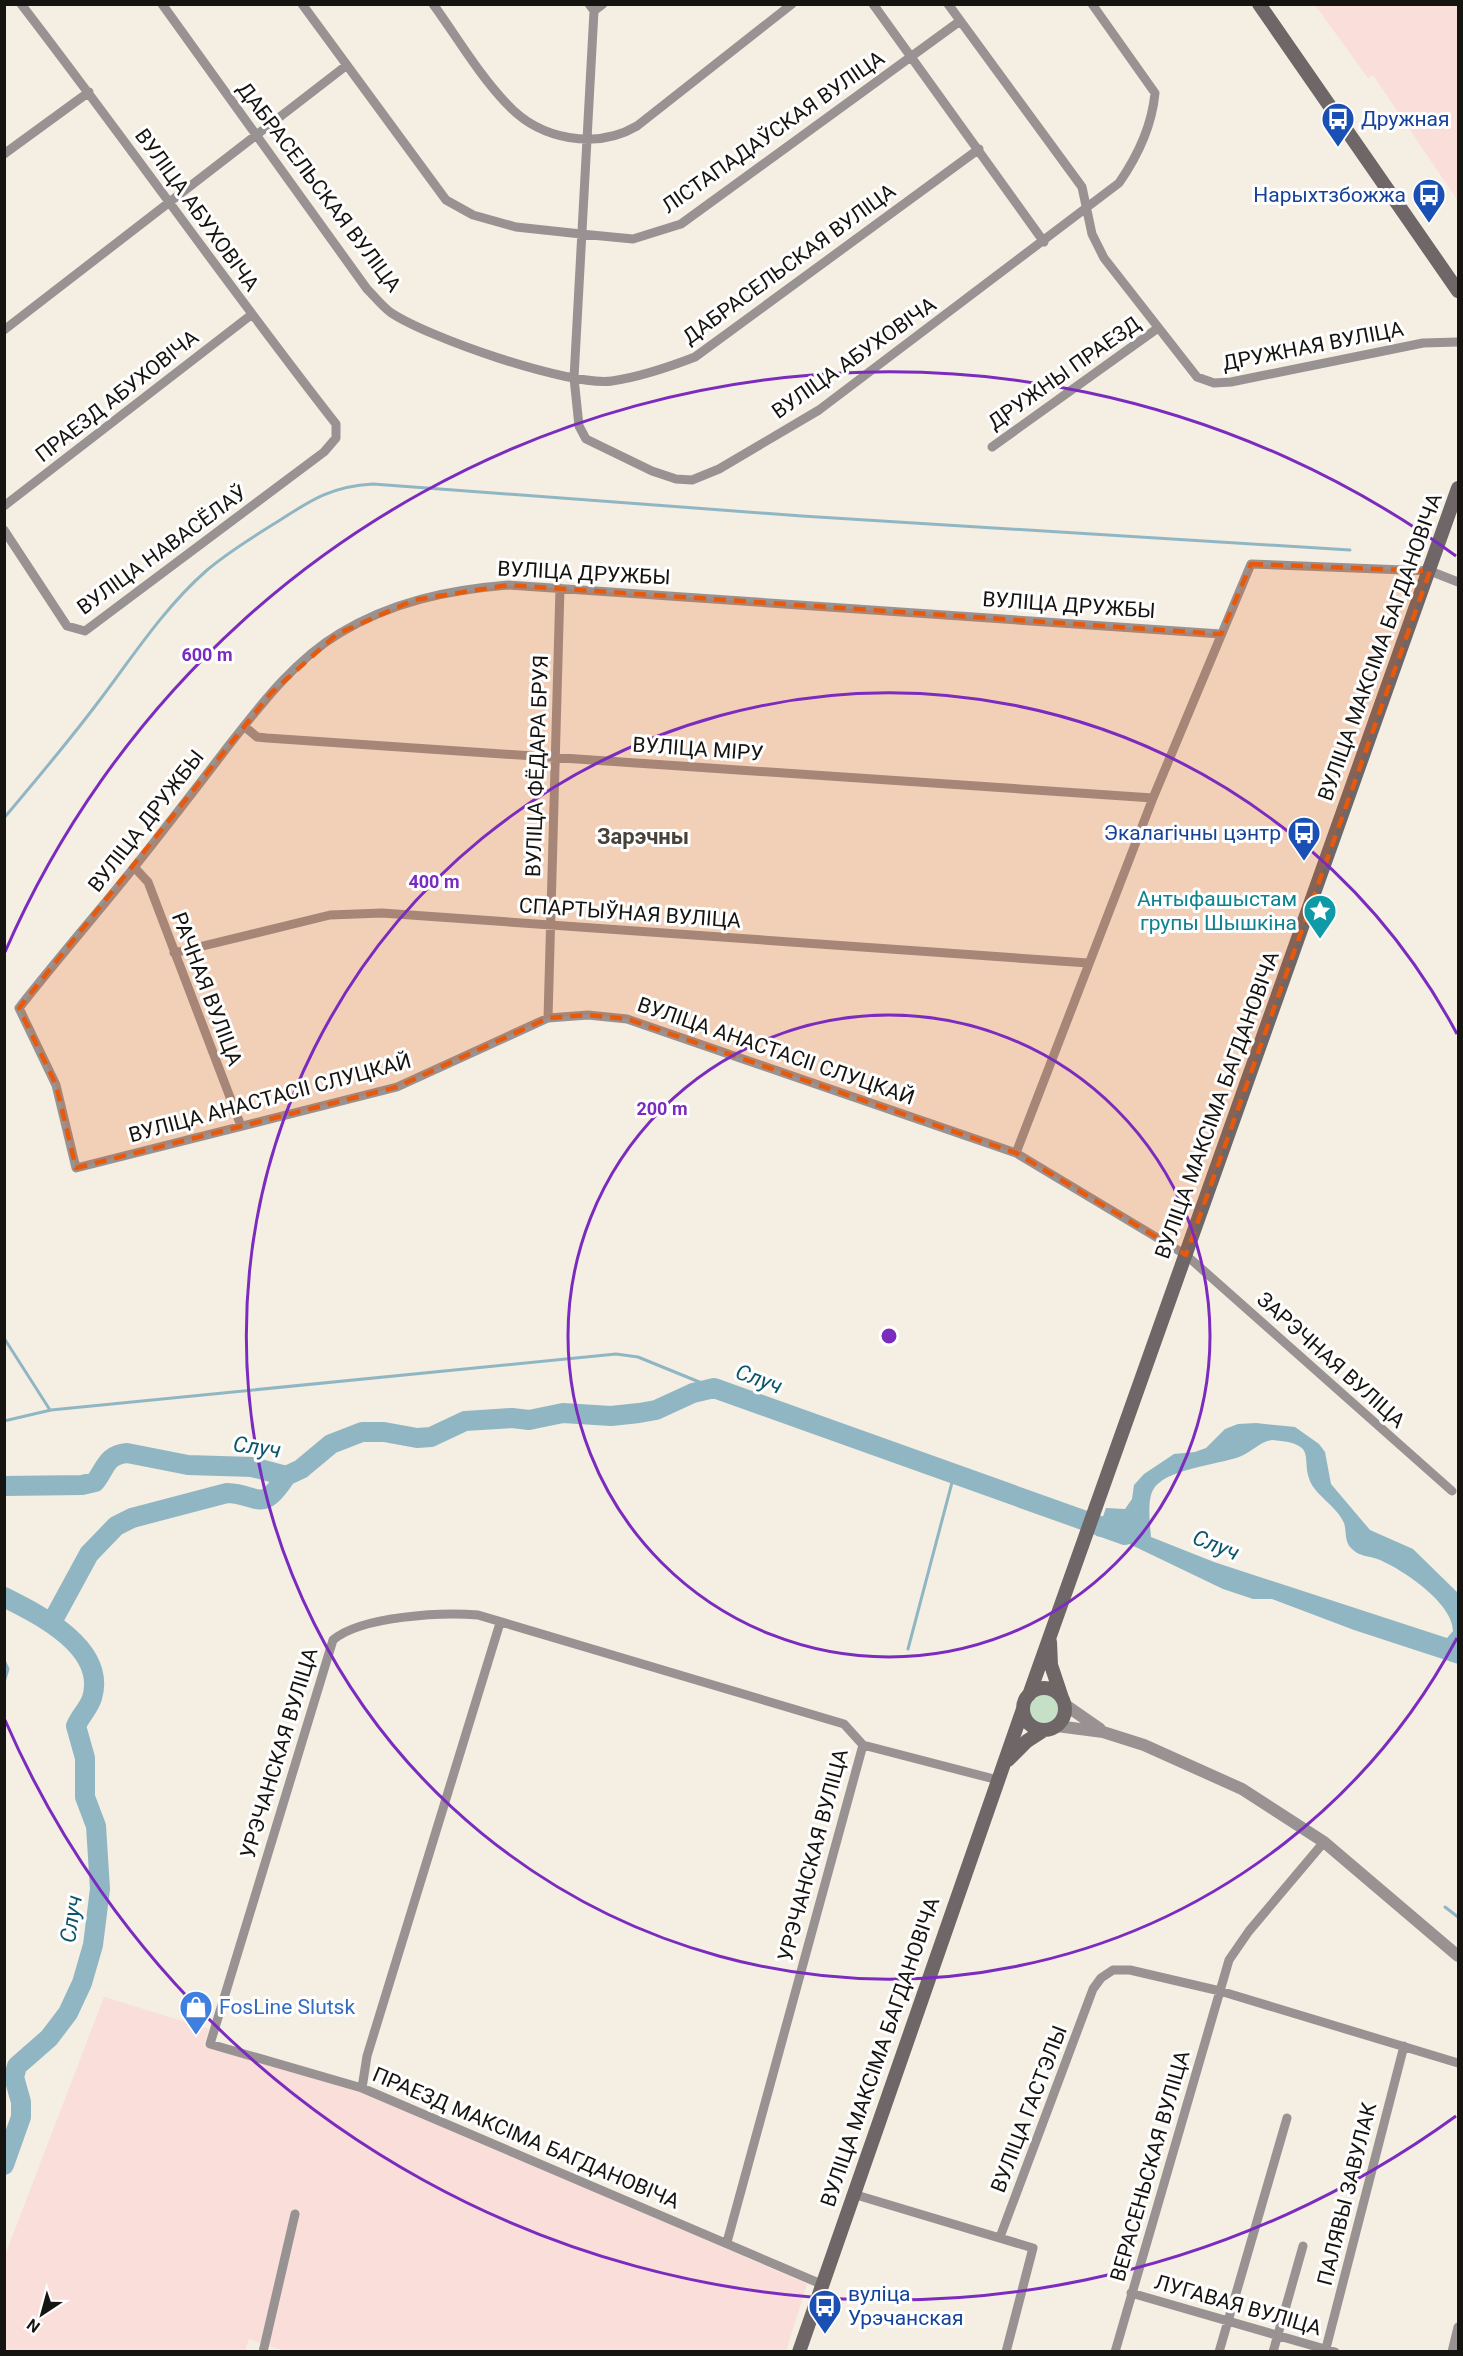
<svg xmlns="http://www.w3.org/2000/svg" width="1463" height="2356" font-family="Roboto,sans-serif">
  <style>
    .industrial { fill: #f9ded9 }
    .green { fill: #c6e0c7 }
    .water { fill: #91b6c3; fill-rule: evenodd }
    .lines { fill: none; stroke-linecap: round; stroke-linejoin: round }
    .stream { stroke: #91b6c3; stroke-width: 3 }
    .river { stroke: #91b6c3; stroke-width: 20 }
    .minor { stroke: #989293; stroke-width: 9 }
    .tertiary { stroke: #989293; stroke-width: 12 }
    .secondary { stroke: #6e6667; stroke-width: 14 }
    .marked { fill: #e8590c; fill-opacity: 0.2; stroke: #e8590c; stroke-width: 4.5; stroke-dasharray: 12 8; stroke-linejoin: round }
    .ring { fill: none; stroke: #7b2cbf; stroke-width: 3 }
    .labels { text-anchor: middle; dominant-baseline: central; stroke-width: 6; stroke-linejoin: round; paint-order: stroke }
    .transit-label { font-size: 21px; fill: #164399; stroke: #fff; text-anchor: start }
    .street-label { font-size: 21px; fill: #161410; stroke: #fff }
    .culture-label { font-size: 21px; fill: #0d838f; stroke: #fff; text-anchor: end }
    .shop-label { font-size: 21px; fill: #366cbe; stroke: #fff; text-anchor: start }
    .neighbourhood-label { font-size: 22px; font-weight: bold; fill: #48433a; stroke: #fff }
    .water-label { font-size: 22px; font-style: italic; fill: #0c566b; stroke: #fff }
    .centre { fill: #7b2cbf; stroke: #fff; stroke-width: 3 }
    .ring-label { font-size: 18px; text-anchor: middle; font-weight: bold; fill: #7b2cbf; stroke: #fff; stroke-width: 6; stroke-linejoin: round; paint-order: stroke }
  </style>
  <rect width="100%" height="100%" fill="#f5eee3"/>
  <!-- industrial -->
  <path class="industrial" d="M1315 5H1458V201L1373 75 1368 78Z
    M104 1997 209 2029 204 2045 371 2094 807 2284 786 2351 288 2352 249 2339 245 2351 5 2352 4 2258Z"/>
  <!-- green -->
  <path class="green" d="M1029 1710a15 15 0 1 1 30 0a15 15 0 1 1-30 0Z"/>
  <!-- water -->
  <path class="water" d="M1256 1423 1295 1427 1319 1444 1325 1452 1331 1484 1370 1530 1413 1549 1458 1593V1664L1354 1630 1272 1599H1253L1223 1589 1123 1541 1096 1536 1106 1508 1125 1509 1132 1499 1134 1485 1144 1474 1174 1454 1195 1452 1206 1448 1225 1429 1238 1424ZM1272 1440C1324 1444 1296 1461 1314 1488 1323 1500 1338 1509 1344 1523 1347 1532 1344 1541 1351 1548 1361 1558 1369 1555 1380 1560 1403 1570 1453 1603 1453 1631L1447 1638 1214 1562 1151 1537C1150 1525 1147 1501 1153 1490 1164 1469 1217 1465 1239 1457 1252 1452 1259 1442 1272 1440Z"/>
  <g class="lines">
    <!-- stream -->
    <path class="stream" d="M4 818C37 779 69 741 99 701 133 656 164 608 206 571 228 552 253 537 277 522 311 500 332 486 373 484L802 516 1350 550
      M4 1338 50 1410
      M4 1421 51 1410 616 1354 638 1357 714 1388
      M908 1649 954 1475
      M4 1660 8 1669 4 1682
      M1445 1907 1458 1917"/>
    <!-- river -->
    <path class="river" d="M4 1486 82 1485 95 1482C106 1468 106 1455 127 1453L188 1465 252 1467 286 1476 301 1469 331 1444 362 1432H384L417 1438 431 1437 465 1421 512 1418 529 1420 563 1413 611 1416 639 1413 656 1410 693 1393 714 1388 1125 1535
      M4 1597C40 1615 107 1648 92 1698 89 1708 80 1716 76 1726L85 1758V1797L96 1826 100 1889 93 1945 82 1983 68 2013 49 2038 17 2066 14 2077 21 2102V2117L4 2165
      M52 1622 89 1554 116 1526 132 1518 227 1493C259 1494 261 1515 286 1476"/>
    <!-- minor -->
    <path class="minor" d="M162 4 367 289C375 297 382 306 390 312 426 337 570 387 612 381 640 377 669 367 695 357L979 149
      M302 4 446 200 473 215 516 227 581 234 633 239 681 224 960 21
      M433 4C457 37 479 75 507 104 540 140 596 150 637 126L792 4
      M589 4 594 11 603 4
      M873 4 1044 242
      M948 4 1082 187 1092 234 1104 258 1197 377 1214 383 1231 382 1423 343 1458 342
      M594 11 574 378 579 426 586 439 652 471 676 479 692 480 719 469 819 410 1119 183C1137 157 1152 125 1155 93L1092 4
      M4 154 89 92
      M4 330 347 65
      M992 447 1158 328
      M4 506 251 315
      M4 530 67 626 85 631 324 452 336 438V424C228 286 128 143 21 4
      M1221 634 508 585C447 590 392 602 340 633 293 661 259 707 226 749 201 782 176 814 151 846 108 901 62 953 19 1008L56 1085 76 1168 397 1087 548 1018 588 1015 627 1019 1016 1153 1186 1255 1452 1491
      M244 726 257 737 267 738 1153 798
      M134 867 148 882 241 1126
      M174 953 330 915 382 913 1088 963
      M548 1018 560 588
      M1016 1153 1153 798 1251 564 1430 571 1458 582
      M863 1745 998 1780
      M362 2088 367 2056 500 1623
      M853 2194 1033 2248 1006 2352
      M1000 2237 1093 1989 1101 1978 1113 1970H1130L1220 1991 1458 2063
      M727 2242 863 1745
      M821 2284 362 2088 210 2044 333 1640C361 1616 442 1612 478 1615L844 1724 863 1745
      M1131 2293 1335 2352
      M263 2352 295 2214
      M1115 2352 1229 1960 1249 1931 1324 1842
      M1219 2352 1287 2118
      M1273 2352 1303 2246
      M1325 2352 1404 2046
      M1452 2352 1458 2327"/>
    <!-- tertiary -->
    <path class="tertiary" d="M1064 1704 1100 1729
      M1057 1726 1103 1732 1144 1745 1242 1789 1324 1842 1458 1956"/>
    <!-- secondary -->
    <path class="secondary" d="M1259 4 1458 291
      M1050 1642 1051 1665 1062 1698
      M1023 1709a21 21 0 1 1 42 0a21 21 0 1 1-42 0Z
      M1029 1695 1458 488
      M1008 1760 1027 1741 1044 1730
      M799 2352 1023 1709"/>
  </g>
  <!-- marked area -->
  <path class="marked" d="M1251 564 1430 571 1186 1255 1016 1153 627 1019 588 1015 548 1018 397 1087 76 1168 56 1085 19 1008 271 693 337 634 414 600 508 585 1221 634Z"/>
  <!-- distance rings -->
  <g class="ring">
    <circle cx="889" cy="1336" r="321"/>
    <path d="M1457 1638A643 643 0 1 1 1457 1034"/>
    <path d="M1456 2116A964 964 0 0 1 5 1720M5 952A964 964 0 0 1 1456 556"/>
  </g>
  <!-- icons -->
  <defs>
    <g id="bus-pin" transform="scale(1.725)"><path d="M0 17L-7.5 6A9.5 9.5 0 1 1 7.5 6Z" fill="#1a4fb4" stroke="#fff"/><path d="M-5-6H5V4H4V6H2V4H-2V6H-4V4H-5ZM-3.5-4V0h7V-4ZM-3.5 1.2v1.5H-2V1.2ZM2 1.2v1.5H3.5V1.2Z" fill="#fff"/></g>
    <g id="sight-pin" transform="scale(1.725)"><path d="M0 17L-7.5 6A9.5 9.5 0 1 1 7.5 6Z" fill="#0f9aa8" stroke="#fff"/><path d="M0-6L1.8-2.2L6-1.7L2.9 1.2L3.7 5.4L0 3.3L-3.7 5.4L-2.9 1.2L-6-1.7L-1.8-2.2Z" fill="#fff"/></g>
    <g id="shop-pin" transform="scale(1.725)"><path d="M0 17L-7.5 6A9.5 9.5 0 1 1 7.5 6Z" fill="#3f7fe0" stroke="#fff"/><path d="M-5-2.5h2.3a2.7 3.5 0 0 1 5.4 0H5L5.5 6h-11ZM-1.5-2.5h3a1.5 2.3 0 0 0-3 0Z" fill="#fff"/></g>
  </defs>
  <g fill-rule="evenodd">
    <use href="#bus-pin" x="1338" y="119"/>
    <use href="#bus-pin" x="1429" y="195"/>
    <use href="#bus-pin" x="1304" y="833"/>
    <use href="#sight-pin" x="1320" y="911"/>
    <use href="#shop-pin" x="196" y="2007"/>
    <use href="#bus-pin" x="825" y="2306"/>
  </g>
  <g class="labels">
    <!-- transit labels -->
    <g class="transit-label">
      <text x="1361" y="119">Дружная</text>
      <text x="1406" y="195" text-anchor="end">Нарыхтзбожжа</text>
      <text x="1281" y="833" text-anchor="end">Экалагічны цэнтр</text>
      <text x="848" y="2294">вуліца<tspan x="848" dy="24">Урэчанская</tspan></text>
    </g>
    <!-- street labels -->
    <g class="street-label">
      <text transform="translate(773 132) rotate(-35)">ЛІСТАПАДАЎСКАЯ ВУЛІЦА</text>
      <text transform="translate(319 187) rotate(53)">ДАБРАСЕЛЬСКАЯ ВУЛІЦА</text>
      <text transform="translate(197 210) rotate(54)">ВУЛІЦА АБУХОВІЧА</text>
      <text transform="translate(789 264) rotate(-36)">ДАБРАСЕЛЬСКАЯ ВУЛІЦА</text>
      <text transform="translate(1313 346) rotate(-11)">ДРУЖНАЯ ВУЛІЦА</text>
      <text transform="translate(854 358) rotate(-35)">ВУЛІЦА АБУХОВІЧА</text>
      <text transform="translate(1064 373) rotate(-35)">ДРУЖНЫ ПРАЕЗД</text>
      <text transform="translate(117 396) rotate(-38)">ПРАЕЗД АБУХОВІЧА</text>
      <text transform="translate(162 550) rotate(-36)">ВУЛІЦА НАВАСЁЛАЎ</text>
      <text transform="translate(584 573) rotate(3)">ВУЛІЦА ДРУЖБЫ</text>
      <text transform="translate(1069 605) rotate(4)">ВУЛІЦА ДРУЖБЫ</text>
      <text transform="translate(1380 647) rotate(-70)">ВУЛІЦА МАКСІМА БАГДАНОВІЧА</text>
      <text transform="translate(698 749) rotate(4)">ВУЛІЦА МІРУ</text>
      <text transform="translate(537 766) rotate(-88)">ВУЛІЦА ФЁДАРА БРУЯ</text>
      <text transform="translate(146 821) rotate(-52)">ВУЛІЦА ДРУЖБЫ</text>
      <text transform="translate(630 913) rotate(4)">СПАРТЫЎНАЯ ВУЛІЦА</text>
      <text transform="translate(207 989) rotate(69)">РАЧНАЯ ВУЛІЦА</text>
      <text transform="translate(776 1051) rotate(19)">ВУЛІЦА АНАСТАСІІ СЛУЦКАЙ</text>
      <text transform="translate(270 1098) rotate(-15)">ВУЛІЦА АНАСТАСІІ СЛУЦКАЙ</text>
      <text transform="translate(1217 1105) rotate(-70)">ВУЛІЦА МАКСІМА БАГДАНОВІЧА</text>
      <text transform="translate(1331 1360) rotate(42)">ЗАРЭЧНАЯ ВУЛІЦА</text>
      <text transform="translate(279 1753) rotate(-73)">УРЭЧАНСКАЯ ВУЛІЦА</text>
      <text transform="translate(813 1855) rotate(-75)">УРЭЧАНСКАЯ ВУЛІЦА</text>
      <text transform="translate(880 2052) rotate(-71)">ВУЛІЦА МАКСІМА БАГДАНОВІЧА</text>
      <text transform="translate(1029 2109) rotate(-69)">ВУЛІЦА ГАСТЭЛЫ</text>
      <text transform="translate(526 2138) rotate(23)">ПРАЕЗД МАКСІМА БАГДАНОВІЧА</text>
      <text transform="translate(1150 2166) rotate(-74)">ВЕРАСЕНЬСКАЯ ВУЛІЦА</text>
      <text transform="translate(1347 2194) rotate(-76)">ПАЛЯВЫ ЗАВУЛАК</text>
      <text transform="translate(1238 2305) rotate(16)">ЛУГАВАЯ ВУЛІЦА</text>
    </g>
    <!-- culture labels -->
    <g class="culture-label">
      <text x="1297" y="899">Антыфашыстам<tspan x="1297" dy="24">групы Шышкіна</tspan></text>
    </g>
    <!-- shop labels -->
    <g class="shop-label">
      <text x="219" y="2007">FosLine Slutsk</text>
    </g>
    <!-- neighbourhood labels -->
    <g class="neighbourhood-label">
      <text x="643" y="836">Зарэчны</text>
    </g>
    <!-- water labels -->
    <g class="water-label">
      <text transform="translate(759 1379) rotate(20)">Случ</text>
      <text transform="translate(257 1447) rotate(8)">Случ</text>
      <text transform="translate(1216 1545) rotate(22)">Случ</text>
      <text transform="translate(71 1919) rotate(-81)">Случ</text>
    </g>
  </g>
  <circle cx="889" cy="1336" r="9" class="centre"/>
  <g class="ring-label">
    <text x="207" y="661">600 m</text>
    <text x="434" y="888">400 m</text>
    <text x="662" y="1115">200 m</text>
  </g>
  <!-- border -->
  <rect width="1463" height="2356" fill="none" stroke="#161410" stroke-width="12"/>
  <!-- north arrow -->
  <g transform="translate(42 2314) rotate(216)" stroke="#ffffff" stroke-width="4.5" paint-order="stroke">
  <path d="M0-4.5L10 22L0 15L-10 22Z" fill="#161410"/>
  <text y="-9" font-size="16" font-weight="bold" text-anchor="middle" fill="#161410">N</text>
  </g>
</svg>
